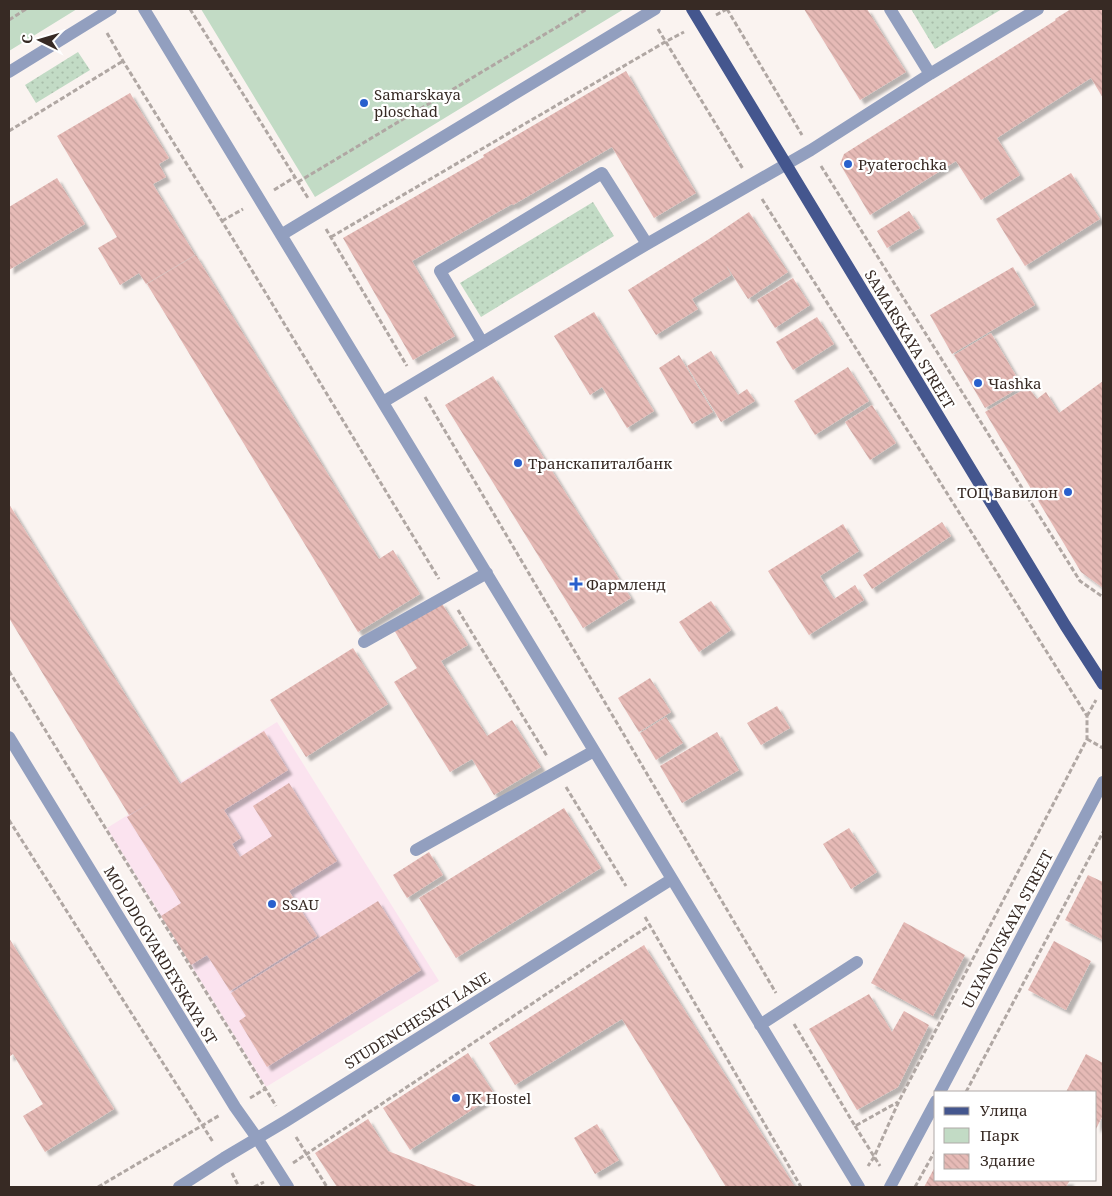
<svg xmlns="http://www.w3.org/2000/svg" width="1112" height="1196" font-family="'Noto Serif',serif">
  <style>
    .education { fill: #fbe3ef }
    .grass { fill: url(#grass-dots) }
    .green { fill: #c2dbc5 }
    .building { fill: url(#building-back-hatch); filter: url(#shadow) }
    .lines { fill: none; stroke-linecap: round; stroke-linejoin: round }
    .path { stroke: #b0a7a3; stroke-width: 3; stroke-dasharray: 5 2.5; stroke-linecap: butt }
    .minor { stroke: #929fbf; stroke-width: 12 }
    .major { stroke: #44568e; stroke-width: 12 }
    .poi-dot { fill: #2960cd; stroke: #fff; stroke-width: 2 }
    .labels { text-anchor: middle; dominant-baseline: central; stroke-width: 4.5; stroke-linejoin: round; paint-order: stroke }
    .poi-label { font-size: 15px; fill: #372a24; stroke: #fff; text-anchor: start }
    .street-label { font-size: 15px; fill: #372a24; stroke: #fff }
  </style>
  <defs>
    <pattern id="grass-dots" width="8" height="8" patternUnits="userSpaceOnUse" patternTransform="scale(1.25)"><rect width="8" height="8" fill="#c2dbc5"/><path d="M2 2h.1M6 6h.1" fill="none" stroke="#a7bca9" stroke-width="1.8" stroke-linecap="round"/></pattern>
    <pattern id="building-back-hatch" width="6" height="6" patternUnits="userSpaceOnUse" patternTransform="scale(1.25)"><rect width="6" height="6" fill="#e6bab6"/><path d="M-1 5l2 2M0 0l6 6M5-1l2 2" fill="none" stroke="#c6a09c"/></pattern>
    <filter id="shadow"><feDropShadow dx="4.5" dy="4.5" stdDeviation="1" flood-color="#0004"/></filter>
  </defs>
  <rect width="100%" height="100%" fill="#faf3f0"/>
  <!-- education -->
  <path class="education" d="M277 722 439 981 266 1087 107 828Z"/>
  <!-- grass -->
  <path class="grass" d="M911 9H1002L935 49Z
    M78 52 90 70 36 103 25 85Z
    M593 202 614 236 481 317 460 283Z"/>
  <!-- green -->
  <path class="green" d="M9 9H77L9 51Z
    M201 9H624L315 197Z"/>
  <!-- building -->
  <path class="building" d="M804 9H867L906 72 860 100Z
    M1071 9H1103V98L1091 78 997 138 1020 175 981 200 956 161 870 215 840 164 844 154 1056 20 1055 19Z
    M626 71 696 193 654 218 612 147 513 205 512 204 412 261 455 336 413 360 343 238 484 157 483 155Z
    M130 93 169 158 159 164 166 177 153 184 195 255 146 284 139 273 120 285 98 248 117 237 57 136Z
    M1071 173 1100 219 1025 266 996 219Z
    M57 178 85 224 9 270V207Z
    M909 211 920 228 887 248 877 231Z
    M749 212 788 272 748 299 726 265 731 275 692 299 698 309 656 335 628 290 709 239Z
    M196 255 379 559 393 550 420 594 358 632 147 284Z
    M1013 267 1035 305 952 354 930 315Z
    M793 278 810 305 775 328 757 300Z
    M594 312 654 411 627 428 602 387 590 395 554 336Z
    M817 317 834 344 793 370 776 342Z
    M991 333 1022 386 985 408 954 355Z
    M711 351 738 395 747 389 755 401 721 422 687 366Z
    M679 355 713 412 692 424 659 368Z
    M848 367 869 401 815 435 794 401Z
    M493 376 631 598 583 628 445 405Z
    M1103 381V588L1081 572 985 412 1028 387 1037 399 1046 392 1059 413Z
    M872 405 896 443 870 460 845 422Z
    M9 504 180 784 264 731 288 770 224 810 241 838 232 844 240 857 272 836 253 806 289 783 337 861 289 891 317 936 230 991 207 955 191 965 161 916 181 903 127 817 155 800 129 815 9 618Z
    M942 522 951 536 872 589 863 575Z
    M843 524 859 551 820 576 834 599 855 585 864 600 809 635 768 571Z
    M711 601 731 630 699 652 679 622Z
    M441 602 468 645 441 661 487 736 512 720 541 767 494 795 472 759 450 772 394 682 417 668 394 630Z
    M353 648 388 704 306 757 270 700Z
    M650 678 671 712 639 732 618 698Z
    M777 706 790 728 761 745 747 723Z
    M666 717 683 743 656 760 640 733Z
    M717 732 739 770 682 803 660 766Z
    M564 808 601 868 456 958 419 898Z
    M849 828 877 872 851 889 823 844Z
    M429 852 443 875 407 898 393 875Z
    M1088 875 1103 882V940L1065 920Z
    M378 901 421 970 267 1067 239 1021 246 1016 231 993Z
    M904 922 965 955 933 1016 871 983Z
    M9 938 114 1109 45 1152 23 1116 43 1104 13 1054 9 1057Z
    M1054 941 1091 961 1066 1010 1028 990Z
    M644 945 795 1187H726L622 1019 515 1085 489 1043Z
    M869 994 892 1032 904 1011 929 1025 898 1087 857 1110 809 1029Z
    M468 1053 495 1095 410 1150 383 1108Z
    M1086 1054 1103 1063V1115L1096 1129V1092H1066Z
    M368 1119 388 1151 479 1187H337L315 1153Z
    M597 1124 619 1160 595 1174 574 1138Z
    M936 1165V1180H1070L1066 1187H924Z"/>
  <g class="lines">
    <!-- path -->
    <path class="path" d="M190 9 308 198
      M727 9 802 135
      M716 15 727 9
      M9 20 26 9
      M658 29 743 169
      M107 33 123 61 222 221 439 579
      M9 131 123 61
      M821 166 1080 581 1103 597
      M298 182 587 9
      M274 190 295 177
      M762 199 1087 716V739L899 1101 874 1157 868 1166
      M222 221 243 209
      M326 229 407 366
      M331 237 665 42 684 32
      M425 397 776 993
      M458 610 547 756
      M9 671 276 1106
      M1087 716 1096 700
      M1087 739 1103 748
      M566 787 626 886
      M9 820 213 1142
      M645 917 801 1187
      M794 1024 855 1126 898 1102
      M966 1092 1103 832
      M250 1098 265 1089
      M855 1126 880 1166
      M296 1137 327 1187
      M293 1163 650 925
      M232 1173 239 1187
      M98 1187 220 1115
      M254 1187 264 1182
      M915 1187 936 1149"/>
    <!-- minor -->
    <path class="minor" d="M144 9 859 1187
      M890 9 930 74
      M9 72 111 9
      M281 235 655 9
      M482 342 440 271 602 173 647 244
      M383 402 647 244 811 150 930 74 1038 9
      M364 642 487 573
      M9 737 235 1107 257 1138 288 1187
      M416 850 594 751
      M760 1025 857 962
      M940 1092 1103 782
      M179 1187 224 1158 286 1121 672 879
      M890 1187 936 1101"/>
    <!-- major -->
    <path class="major" d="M692 9 1065 625 1103 684"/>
  </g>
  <!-- markers -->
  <g class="poi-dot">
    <circle cx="364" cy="103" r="5"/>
    <circle cx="848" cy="164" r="5"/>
    <circle cx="978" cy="383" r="5"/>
    <circle cx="518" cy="463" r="5"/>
    <circle cx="1068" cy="492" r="5"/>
    <path d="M573.5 576.5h5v5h5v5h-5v5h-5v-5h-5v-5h5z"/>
    <circle cx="272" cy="904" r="5"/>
    <circle cx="456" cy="1098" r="5"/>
  </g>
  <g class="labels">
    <!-- poi labels -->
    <g class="poi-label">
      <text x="374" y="94">Samarskaya<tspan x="374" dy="17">ploschad</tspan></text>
      <text x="858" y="164">Pyaterochka</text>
      <text x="988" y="383">Чаshka</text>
      <text x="528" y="463">Транскапиталбанк</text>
      <text x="1058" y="492" text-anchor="end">ТОЦ Вавилон</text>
      <text x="586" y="584">Фармленд</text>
      <text x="282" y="904">SSAU</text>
      <text x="466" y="1098">JK Hostel</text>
    </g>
    <!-- street labels -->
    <g class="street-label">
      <text transform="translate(910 339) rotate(59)">SAMARSKAYA STREET</text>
      <text transform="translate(1007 929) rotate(-62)">ULYANOVSKAYA STREET</text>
      <text transform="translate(161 955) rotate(59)">MOLODOGVARDEYSKAYA ST</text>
      <text transform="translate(417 1020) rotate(-32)">STUDENCHESKIY LANE</text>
    </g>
  </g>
  <!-- border -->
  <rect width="1112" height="1196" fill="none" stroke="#372a24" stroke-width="20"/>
  <!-- legend -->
  <rect x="934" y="1091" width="162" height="90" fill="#ffffff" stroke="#afaaa7"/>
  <rect x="944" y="1107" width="25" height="8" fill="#44568e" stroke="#afaaa7"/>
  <text x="980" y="1116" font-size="15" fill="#372a24">Улица</text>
  <rect x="944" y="1128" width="25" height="15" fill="#c2dbc5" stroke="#afaaa7"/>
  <text x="980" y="1141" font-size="15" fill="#372a24">Парк</text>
  <rect x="944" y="1154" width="25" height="15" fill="url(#building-back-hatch)" stroke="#afaaa7"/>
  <text x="980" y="1166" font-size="15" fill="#372a24">Здание</text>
  <!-- north arrow -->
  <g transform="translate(40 40) rotate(275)" stroke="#ffffff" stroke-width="4" paint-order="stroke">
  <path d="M0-4L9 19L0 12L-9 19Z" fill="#372a24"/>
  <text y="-8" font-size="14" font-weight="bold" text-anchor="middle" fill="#372a24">С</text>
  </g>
</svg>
